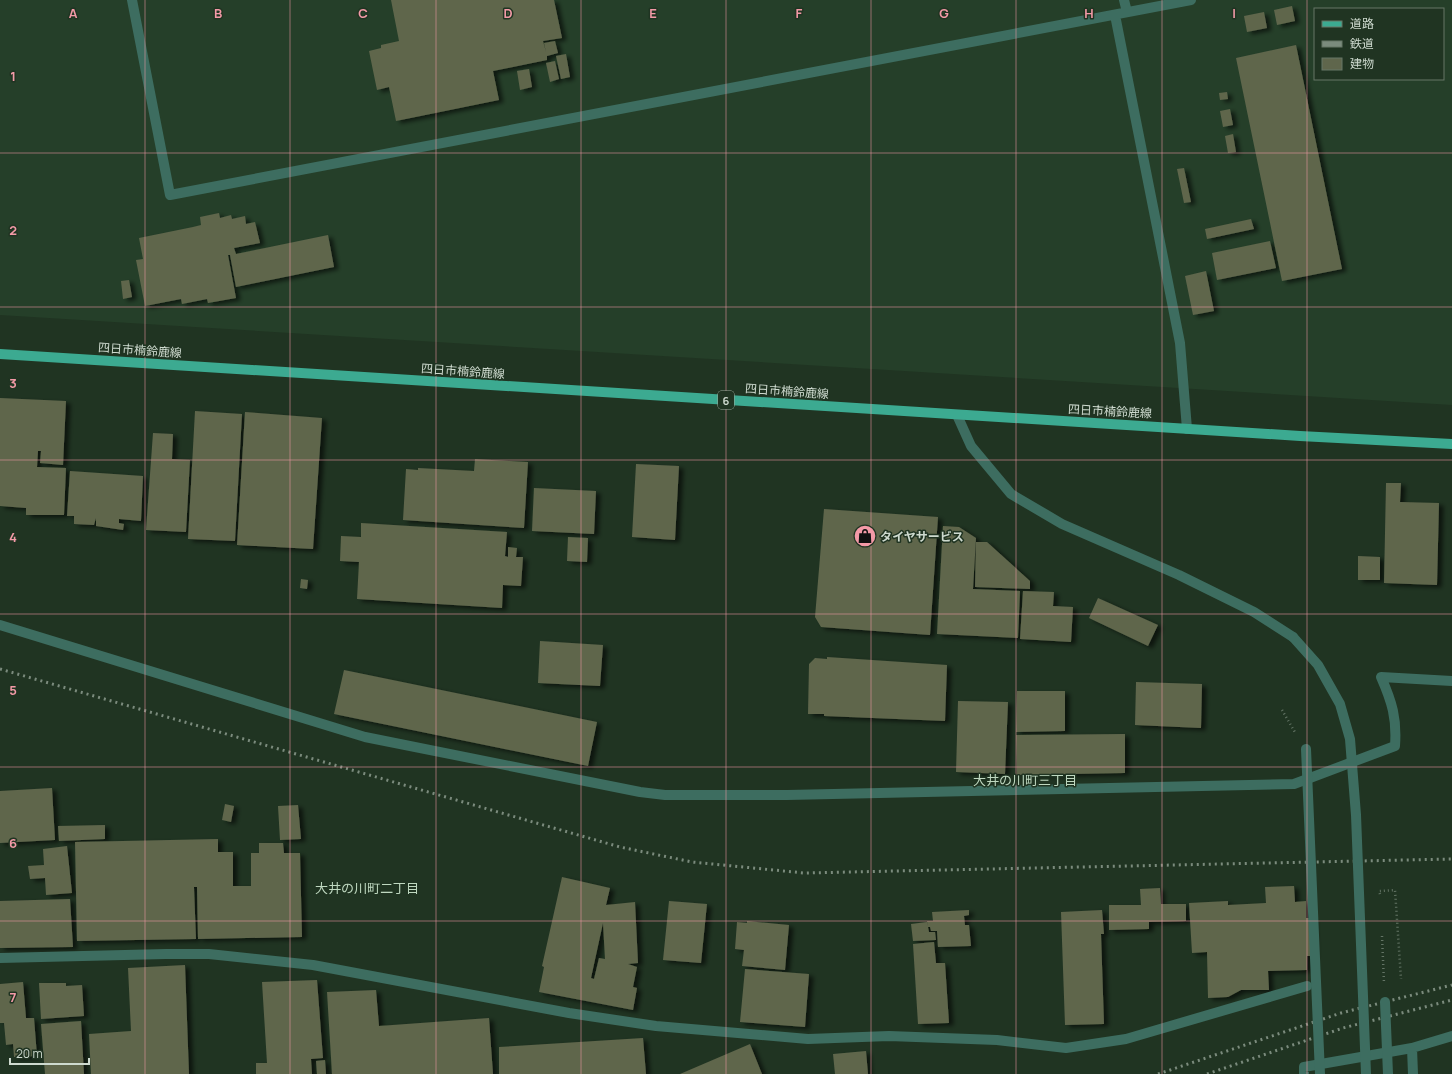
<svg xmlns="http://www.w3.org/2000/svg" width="1452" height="1074" font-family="Manrope,'Noto Sans JP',sans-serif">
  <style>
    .built { fill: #253f29; fill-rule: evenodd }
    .building { fill: #5f664c; fill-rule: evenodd; filter: url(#shadow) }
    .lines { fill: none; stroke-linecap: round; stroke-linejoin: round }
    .path { stroke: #637465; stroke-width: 2.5; stroke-dasharray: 1 3; stroke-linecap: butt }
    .service { stroke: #3d6d60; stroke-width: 10 }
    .minor { stroke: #3d6d60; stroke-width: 10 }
    .tertiary { stroke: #3d6d60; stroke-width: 10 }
    .primary { stroke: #3caa91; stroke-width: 10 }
    .rail { stroke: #7b8b7d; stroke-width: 3; stroke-dasharray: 2 4; stroke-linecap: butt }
    .path-bridge { stroke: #637465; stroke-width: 2.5; stroke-dasharray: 1 3; stroke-linecap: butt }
    .pedestrian-bridge { stroke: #3d6d60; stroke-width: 10 }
    .tertiary-bridge { stroke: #3d6d60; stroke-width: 10 }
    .grid { fill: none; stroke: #f39aa7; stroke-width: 1; stroke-opacity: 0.55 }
    .labels { text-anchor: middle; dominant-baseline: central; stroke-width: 3; stroke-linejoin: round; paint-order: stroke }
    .shield { fill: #203422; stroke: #9aa89b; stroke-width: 1 }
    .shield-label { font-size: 11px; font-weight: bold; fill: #cedacf }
    .street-label { font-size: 12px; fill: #cedacf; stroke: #203422 }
    .poi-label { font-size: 12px; font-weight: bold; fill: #cedacf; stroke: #203422; text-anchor: start }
    .neighbourhood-label { font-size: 13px; fill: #bfd8c0; stroke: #203422 }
    .grid-label { font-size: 13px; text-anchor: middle; font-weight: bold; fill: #f39aa7; stroke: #203422; stroke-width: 3; stroke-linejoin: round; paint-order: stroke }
  </style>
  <defs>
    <filter id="shadow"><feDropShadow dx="4.5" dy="2.5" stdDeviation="2" flood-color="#0009"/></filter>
  </defs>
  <rect width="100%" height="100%" fill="#203422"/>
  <!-- built -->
  <path class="built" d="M0 0H1452V405L0 315ZM1315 9H1443V79H1315Z"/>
  <!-- building -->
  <path class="building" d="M391 0H554L562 38 543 41 546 52 544 43 555 41 558 53 547 56V60L493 71 499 100 396 121 389 87 377 90 369 51 381 48V45L399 41Z
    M1292 6 1295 21 1277 25 1274 10Z
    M1264 12 1267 28 1247 32 1244 16Z
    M1296 45 1342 269 1282 281 1236 58Z
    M566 54 570 77 561 79 556 56Z
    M555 61 559 79 550 82 546 63Z
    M529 69 532 87 520 90 517 71Z
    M1227 92 1228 99 1220 100 1219 93Z
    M1230 109 1233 125 1223 127 1220 111Z
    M1233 134 1236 152 1228 153 1225 136Z
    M1184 168 1191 202 1184 203 1177 169Z
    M219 213 220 218 231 215 232 219 245 216 246 224 255 222 260 243 234 248 236 254 328 235 334 267 236 287 230 255H228L236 298 208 303 207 299 182 304 181 299 145 306 136 260 143 259 139 238 193 227 201 225 200 217Z
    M1251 219 1254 229 1207 239 1205 229Z
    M1270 241 1276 268 1217 280 1212 253Z
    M1206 271 1214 311 1193 315 1185 276Z
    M129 280 132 297 123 299 121 281Z
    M0 398 66 401 63 465 40 463 41 451H38L37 467 66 468 64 515H26V508L0 506Z
    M195 411 242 414 235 541 188 539Z
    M245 412 322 418 313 549 237 545Z
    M153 433 173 434 172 459 190 460 186 532 146 530Z
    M475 459 528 462 524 528 403 520 406 469 418 470V468L474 471Z
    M636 464 679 466 675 540 632 537Z
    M70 471 143 476 141 521 119 519V523L124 524 123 530 96 526V518L94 525 74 524V516H67Z
    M1386 483H1401L1400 502 1439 503 1437 585 1384 583Z
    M534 488 596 491 594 534 532 531Z
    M824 509 938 517 930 635 821 627 815 617Z
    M361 523 507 532 505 556 508 557V547L517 548 516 557H523L521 586 503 585 502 608 357 599 359 562 340 561 341 536 361 537Z
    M943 526 959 527 976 538 973 589 1020 591 1018 638 937 634Z
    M568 537 588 538 587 562 567 561Z
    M976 542H987L1030 581V589L975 587Z
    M1358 556 1380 557V580H1358Z
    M301 579 308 580 307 589 300 588Z
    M1023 591 1054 592 1053 606 1073 607 1071 642 1020 639Z
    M1098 598 1158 625 1148 646 1089 618Z
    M540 641 603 645 600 686 538 683Z
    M827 657 947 665 945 721 824 716V714H808L809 664 815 658 827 659Z
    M344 670 597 722 588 766 334 714Z
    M1136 682 1202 684 1201 728 1135 725Z
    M1017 691H1065V731L1016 732Z
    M958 701 1008 702 1005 774 956 772Z
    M1125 734V773L1017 775 1016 735Z
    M52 788 55 840 0 843V791Z
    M225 804 234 806 231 822 222 820Z
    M298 805 301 839 280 840 278 806Z
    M105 825V839L59 841 58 826Z
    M218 839V852H233V886H251V853H259V843H283L284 853H300L302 937 198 939 197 887H194L196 939 77 941 75 842Z
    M67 846 72 893 46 895 45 878 30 879 28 866 44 865 43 849Z
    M562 877 610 888 606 905 635 902 638 963 628 964 637 967 633 987 637 988 633 1010 539 992 544 967 542 966ZM603 923 605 959 599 958 594 979 591 978Z
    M1294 886 1295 902 1306 901V918H1312L1313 956H1307V970L1268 971 1269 990H1241L1228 997 1208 998 1207 952 1192 953 1189 903 1228 901V905L1266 903 1265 887Z
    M1160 888 1161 904H1186V921L1149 922V929L1109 930V905H1141L1140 889Z
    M70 899 73 947 0 948V901Z
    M669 901 707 904 701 963 663 960Z
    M969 910V915L964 916 965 925H969L971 946 938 947 937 931H931L930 927H928L927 921H933L932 912Z
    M1102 910 1104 934H1101L1104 1024 1065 1025 1061 912Z
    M747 921 789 925 785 970 742 966 744 950 735 949 737 922 747 923Z
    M927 922 929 932H935L936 940 913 941 911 924Z
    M934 942 936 963H945L949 1023 918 1024 913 944Z
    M185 965 189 1074H91L89 1034 131 1031 128 968Z
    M745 969 809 974 805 1027 740 1022Z
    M317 980 323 1058 311 1059 312 1074H256V1063H267L262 982Z
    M23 982 26 1018H34L37 1056 14 1057 13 1044 6 1045 4 1023H0V984Z
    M39 983H66V986L82 985 84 1016 41 1019Z
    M376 990 379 1026 489 1018 493 1074H332L327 992Z
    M81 1021 84 1074H45L41 1024Z
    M643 1038 646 1074H499V1047Z
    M750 1044 762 1074H680Z
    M866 1051 868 1074H835L833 1054Z
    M325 1060 326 1074H317L316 1061Z"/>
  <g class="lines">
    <!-- path -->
    <path class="path" d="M1282 710 1296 734"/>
    <!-- service -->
    <path class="service" d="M132 0 170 195C510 131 850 65 1191 0
      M1124 0 1127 12
      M1115 15 1180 343 1187 429"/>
    <!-- minor -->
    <path class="minor" d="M0 625 365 737 640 792 665 795H787L1294 784 1395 746C1397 718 1392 702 1381 677L1452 681
      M0 958 166 954H209L313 965 569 1013 656 1026 808 1039 889 1036 997 1040 1066 1048 1126 1039 1307 986
      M1304 1074V1067L1412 1048
      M1413 1074 1412 1048 1452 1036"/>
    <!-- tertiary -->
    <path class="tertiary" d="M957 415 971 446 1011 494 1062 524 1179 575 1254 612 1293 637"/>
    <!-- primary -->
    <path class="primary" d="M0 354 1300 436 1452 444"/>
    <!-- rail -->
    <path class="rail" d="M0 669 620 847 692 862 804 873 1452 859
      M1158 1074 1341 1013 1452 985
      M1207 1074 1343 1028 1452 1000"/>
    <!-- path-bridge -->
    <path class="path-bridge" d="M1380 894 1379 891 1395 890 1401 979
      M1382 936 1384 983"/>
    <!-- pedestrian-bridge -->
    <path class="pedestrian-bridge" d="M1306 749 1320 1074
      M1385 1002 1388 1074"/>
    <!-- tertiary-bridge -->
    <path class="tertiary-bridge" d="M1293 637 1318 665 1340 704 1350 739 1356 815 1366 1074"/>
  </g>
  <!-- grid -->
  <path class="grid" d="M145 0V1074M290 0V1074M436 0V1074M581 0V1074M726 0V1074M871 0V1074M1016 0V1074M1162 0V1074M1307 0V1074M0 153H1452M0 307H1452M0 460H1452M0 614H1452M0 767H1452M0 921H1452"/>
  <!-- icons -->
  <defs>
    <g id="shop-disc" transform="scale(1.15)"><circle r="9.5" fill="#f39aa7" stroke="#203422"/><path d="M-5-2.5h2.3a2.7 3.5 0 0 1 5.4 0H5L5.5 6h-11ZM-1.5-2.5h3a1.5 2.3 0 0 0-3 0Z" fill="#111"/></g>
  </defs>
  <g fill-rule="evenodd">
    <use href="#shop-disc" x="865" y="536"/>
  </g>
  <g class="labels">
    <!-- shield labels -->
    <rect class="shield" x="718" y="391" width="16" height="18" rx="3"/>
    <g class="shield-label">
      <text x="726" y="400">6</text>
    </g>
    <!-- street labels -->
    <g class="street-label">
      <text transform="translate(140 350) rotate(4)">四日市楠鈴鹿線</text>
      <text transform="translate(463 371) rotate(4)">四日市楠鈴鹿線</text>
      <text transform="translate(787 391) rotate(4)">四日市楠鈴鹿線</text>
      <text transform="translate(1110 411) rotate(3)">四日市楠鈴鹿線</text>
    </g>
    <!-- poi labels -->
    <g class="poi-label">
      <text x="880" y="536">タイヤサービス</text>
    </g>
    <!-- neighbourhood labels -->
    <g class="neighbourhood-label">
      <text x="1025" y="780">大井の川町三丁目</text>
      <text x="367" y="888">大井の川町二丁目</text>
    </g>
  </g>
  <g class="grid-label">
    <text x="73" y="18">A</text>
    <text x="218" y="18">B</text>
    <text x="363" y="18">C</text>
    <text x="508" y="18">D</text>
    <text x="653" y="18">E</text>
    <text x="799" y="18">F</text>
    <text x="944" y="18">G</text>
    <text x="1089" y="18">H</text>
    <text x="1234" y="18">I</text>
    <text x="13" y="81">1</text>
    <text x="13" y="235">2</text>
    <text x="13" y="388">3</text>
    <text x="13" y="542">4</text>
    <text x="13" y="695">5</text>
    <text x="13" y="848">6</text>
    <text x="13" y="1002">7</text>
  </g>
  <!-- legend -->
  <rect x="1314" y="8" width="130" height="72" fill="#203422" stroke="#667667"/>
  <rect x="1322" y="21" width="20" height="6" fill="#3caa91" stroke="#667667"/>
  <text x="1350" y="28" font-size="12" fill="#cedacf">道路</text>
  <rect x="1322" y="41" width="20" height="6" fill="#7b8b7d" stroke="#667667"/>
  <text x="1350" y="48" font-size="12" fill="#cedacf">鉄道</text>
  <rect x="1322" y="58" width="20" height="12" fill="#5f664c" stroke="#667667"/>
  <text x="1350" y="68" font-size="12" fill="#cedacf">建物</text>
  <!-- scale -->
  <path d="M10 1058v6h79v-6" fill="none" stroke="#cedacf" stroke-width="2"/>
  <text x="16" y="1058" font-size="12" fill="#cedacf" stroke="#203422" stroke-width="3" paint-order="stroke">20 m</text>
</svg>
